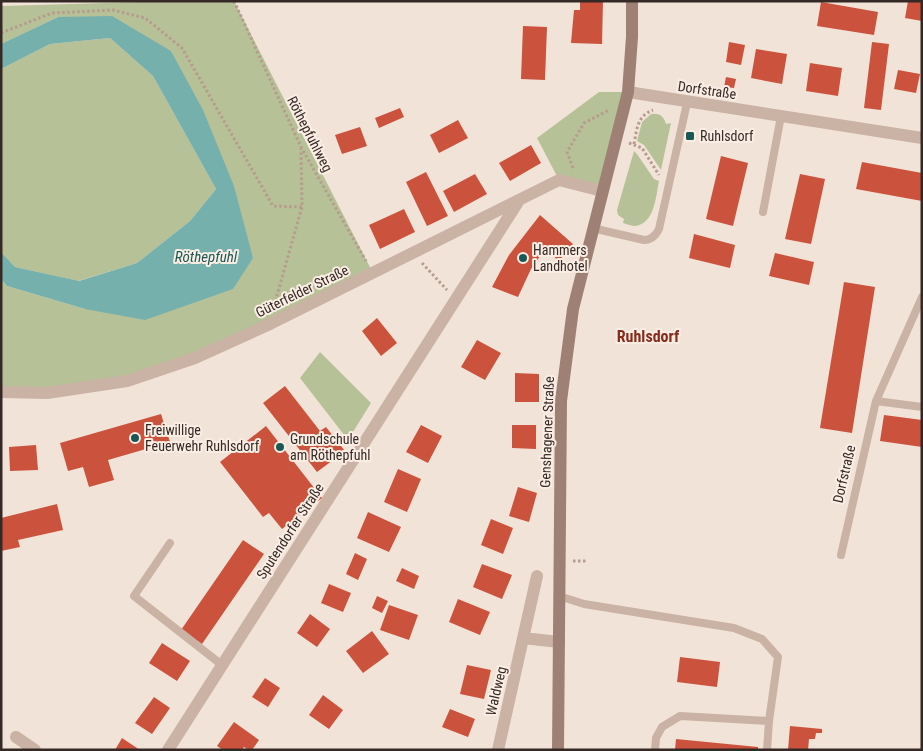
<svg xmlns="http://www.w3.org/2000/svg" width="923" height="751" font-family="'Roboto Condensed',sans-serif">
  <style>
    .green { fill: #b7c198 }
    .water { fill: #76b0ad }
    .building { fill: #cb523d }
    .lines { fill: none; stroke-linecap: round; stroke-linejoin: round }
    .path { stroke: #b69b8e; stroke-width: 3; stroke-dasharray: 2.5 2.5; stroke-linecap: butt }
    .lane { stroke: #cab2a4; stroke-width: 8 }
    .street { stroke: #cab2a4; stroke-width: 12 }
    .secondary { stroke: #9e8075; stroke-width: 12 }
    .poi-dot { fill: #1a5856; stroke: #faeee4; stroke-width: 2 }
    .labels { text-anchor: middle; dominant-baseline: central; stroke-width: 4; stroke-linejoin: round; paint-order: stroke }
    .street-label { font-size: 14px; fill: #352926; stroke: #faeee4 }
    .poi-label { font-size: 14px; fill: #352926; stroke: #faeee4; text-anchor: start }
    .water-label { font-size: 15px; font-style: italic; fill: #1a5856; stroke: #faeee4 }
    .quarter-label { font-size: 16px; font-weight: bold; fill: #872b1c; stroke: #faeee4 }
  </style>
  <rect width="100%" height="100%" fill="#f2e3d8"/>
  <!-- green -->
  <path class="green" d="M177 1H234L373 273 270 324 127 381 1 392V279L7 286 85 309 253 258 171 51 58 17 1 44V6Z
    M110 38 153 76 216 189 190 221 137 263 78 281 15 267 1 252V69L50 44Z
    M599 92H628L602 191 559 180 537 138Z
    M651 114C659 113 664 116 666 124L671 123 661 170 644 145 637 141 642 122Z
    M634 151 637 154 654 179 659 181C656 195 655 224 635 226 632 226 627 224 623 223L624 219 618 215 617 210Z
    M320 352 371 403 348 440 300 378Z"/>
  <!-- water -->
  <path class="water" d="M112 16 171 51 203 110 234 186 253 258 233 289 145 320 85 309 7 286 1 279V252L15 267 79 281 137 263 190 221 216 189 153 76 110 38 50 44 1 69V44L58 17Z"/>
  <!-- building -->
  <path class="building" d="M580 1H603L602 44 571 43 574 10H580Z
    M908 1H922V21L905 18Z
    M821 2 878 12 874 35 817 26Z
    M523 26 547 27 545 80 521 79Z
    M729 42 745 45 741 65 726 62Z
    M872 42 889 44 881 110 864 108Z
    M756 49 787 54 782 84 751 78Z
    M810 63 842 68 838 96 806 91Z
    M898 70 920 74 916 93 894 89Z
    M726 77 736 79 734 88 724 87Z
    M400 108 404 117 379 128 375 118Z
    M458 120 468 138 439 153 430 135Z
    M360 127 367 146 342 154 335 135Z
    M531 145 541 163 510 181 499 163Z
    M721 156 748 163 733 226 706 219Z
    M862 162 922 173V201L856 189Z
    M426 172 448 216 427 226 406 182Z
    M475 174 487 194 454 212 443 191Z
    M800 174 825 179 811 244 785 239Z
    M404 209 415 232 380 249 369 225Z
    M540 215 573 244 559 261 545 249 531 269 518 297 492 287 509 255Z
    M694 234 735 245 730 268 689 258Z
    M775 253 814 262 809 285 769 276Z
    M844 282 875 287 852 433 820 428Z
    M377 318 397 343 381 356 362 331Z
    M477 340 501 353 485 380 461 367Z
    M515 373 539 374V402H515Z
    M285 386 320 431 326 427 345 451 317 472 263 403Z
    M161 414 170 442 108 460 114 480 89 487 83 467 68 471 60 443Z
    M884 415 922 420V447L880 441Z
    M421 425 442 436 428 463 406 452Z
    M512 425H536V449L512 448Z
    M266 426 322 498 282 529 269 513 263 517 220 462Z
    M36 445 38 470 10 471 9 447Z
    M398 469 421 479 407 512 384 502Z
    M518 487 537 493 529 522 509 516Z
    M57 504 63 530 18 540 20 547 1 551V518Z
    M368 512 401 527 389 552 357 538Z
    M491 519 513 528 503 554 481 545Z
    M243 540 264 554 202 644 181 630Z
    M355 553 367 559 358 580 346 574Z
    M482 564 512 575 502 599 473 587Z
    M402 568 419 576 414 589 396 581Z
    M329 584 351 593 343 612 321 603Z
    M377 596 388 601 382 613 372 608Z
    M458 599 490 612 480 635 449 622Z
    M389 605 418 615 409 640 380 630Z
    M310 614 330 629 317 647 297 633Z
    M372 631 389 654 363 673 346 651Z
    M162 643 190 661 177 681 149 663Z
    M680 657 720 662 717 687 677 682Z
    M467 665 491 670 484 699 460 694Z
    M265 678 280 688 268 707 252 697Z
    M323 695 343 710 329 729 309 715Z
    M154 697 170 708 152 734 135 723Z
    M450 709 475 719 468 737 442 727Z
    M234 722 259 740 252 750H248L244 747 242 750H223L217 746Z
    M790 726 822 729V733H816L815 739H809L808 750H788Z
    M122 738 140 750H115Z
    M676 739 758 747V750H675Z"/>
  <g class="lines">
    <!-- path -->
    <path class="path" d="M234 1 301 147 366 261
      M1 33 52 13 113 10 145 18 182 48 273 206 302 207
      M629 143 642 148 659 175
      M634 144C637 129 637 116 653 110
      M573 168 567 152 584 123 609 110
      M422 263 447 290
      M274 306 302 207 301 149
      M573 561H587"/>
    <!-- lane -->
    <path class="lane" d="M763 212 781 116
      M592 228 644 240C652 240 656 235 659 229L687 103
      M922 297 876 401 922 407
      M170 543 134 596 222 665
      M841 555 876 401
      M559 596 584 604 734 628 762 639 778 657 769 721
      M655 750 656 738 662 727 680 716 769 721 767 750"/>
    <!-- street -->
    <path class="street" d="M628 92 922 138
      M1 392 47 393 127 381 195 358 270 324 559 180 602 191
      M523 638 559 642
      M16 737 35 750
      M168 750 518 202
      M498 750 537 576"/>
    <!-- secondary -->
    <path class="secondary" d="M558 750 561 401 573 309 628 92 632 37V1"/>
  </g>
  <!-- markers -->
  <g class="poi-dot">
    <rect x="685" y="131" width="10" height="10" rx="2.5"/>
    <circle cx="523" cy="258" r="5"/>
    <circle cx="135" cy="438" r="5"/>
    <circle cx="280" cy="447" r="5"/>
  </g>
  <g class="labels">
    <!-- street labels -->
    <g class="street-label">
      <text transform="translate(707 90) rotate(8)">Dorfstraße</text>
      <text transform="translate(310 134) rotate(63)">Röthepfuhlweg</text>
      <text transform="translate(302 291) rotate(-26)">Güterfelder Straße</text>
      <text transform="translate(547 432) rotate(-88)">Genshagener Straße</text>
      <text transform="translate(844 474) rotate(-77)">Dorfstraße</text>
      <text transform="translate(290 531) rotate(-57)">Sputendorfer Straße</text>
      <text transform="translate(496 691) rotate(-77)">Waldweg</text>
    </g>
    <!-- poi labels -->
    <g class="poi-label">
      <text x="700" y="136">Ruhlsdorf</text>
      <text x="533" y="250">Hammers<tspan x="533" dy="16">Landhotel</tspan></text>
      <text x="145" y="430">Freiwillige<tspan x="145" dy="16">Feuerwehr Ruhlsdorf</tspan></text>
      <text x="290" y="439">Grundschule<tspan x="290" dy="16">am Röthepfuhl</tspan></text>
    </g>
    <!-- water labels -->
    <g class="water-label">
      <text x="206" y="257">Röthepfuhl</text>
    </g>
    <!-- quarter labels -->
    <g class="quarter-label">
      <text x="648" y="336">Ruhlsdorf</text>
    </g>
  </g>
  <!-- border -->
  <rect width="923" height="751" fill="none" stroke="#352926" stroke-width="5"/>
</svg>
